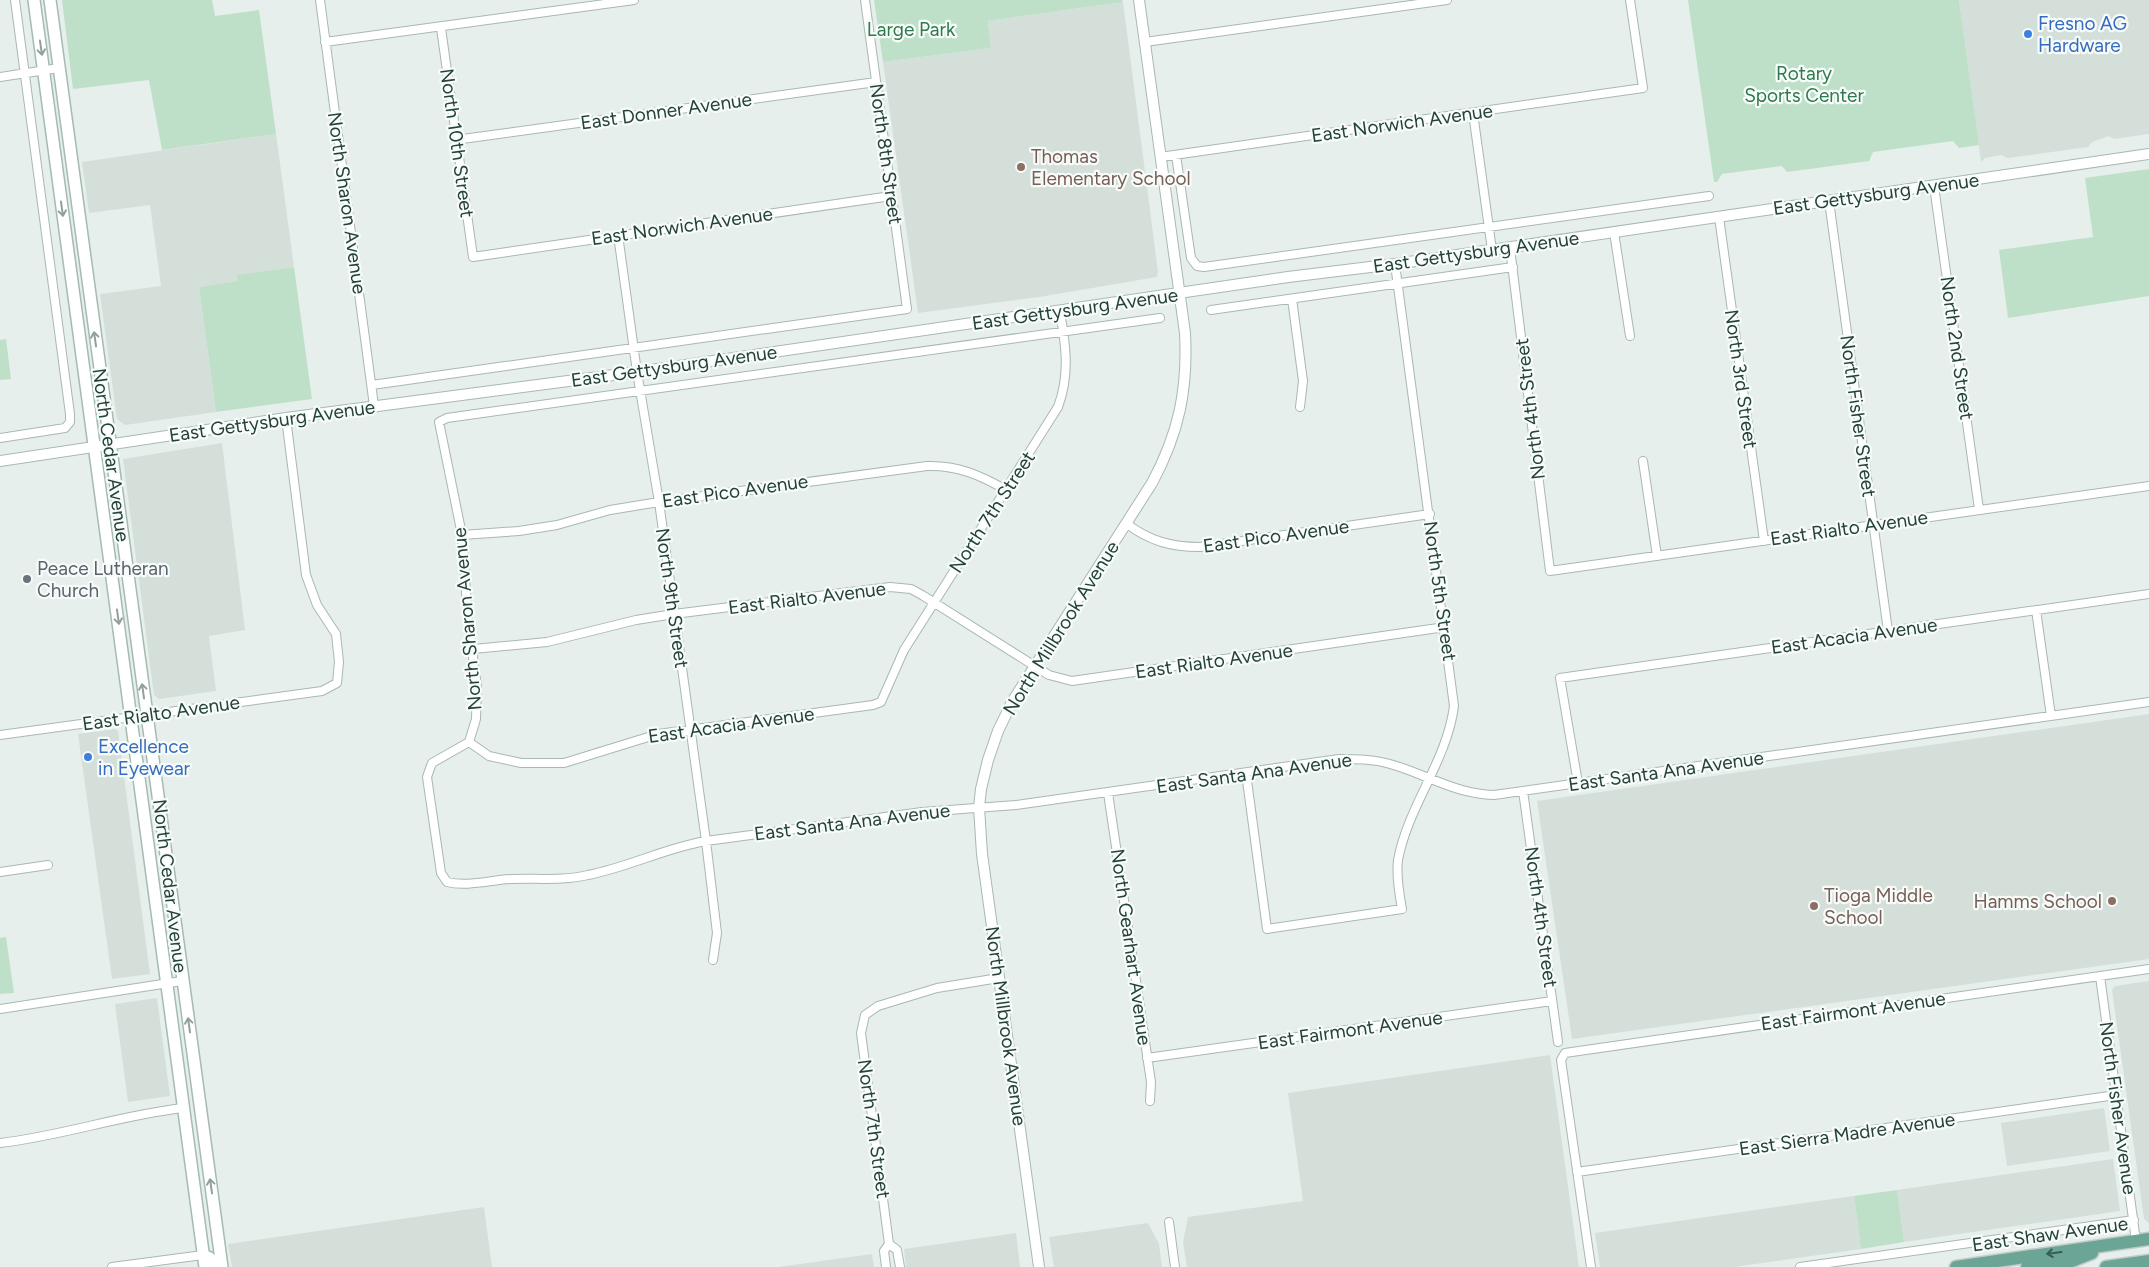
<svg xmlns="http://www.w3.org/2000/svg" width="2149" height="1267" font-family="Figtree,sans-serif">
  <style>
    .built { fill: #d4dfda }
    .green { fill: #bfe0c8 }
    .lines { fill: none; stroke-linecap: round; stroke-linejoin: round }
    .minor-casing { stroke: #a8b8b2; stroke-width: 10 }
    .tertiary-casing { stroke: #a8b8b2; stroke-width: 12 }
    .secondary-casing { stroke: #a4bbb3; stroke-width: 14 }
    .primary-casing { stroke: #c2cac8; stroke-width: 15 }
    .minor { stroke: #fff; stroke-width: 8 }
    .tertiary { stroke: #fff; stroke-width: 10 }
    .secondary { stroke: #fff; stroke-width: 11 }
    .primary { stroke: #6aa596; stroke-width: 12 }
    .oneway { stroke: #92a09c }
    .oneway2 { stroke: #365b51 }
    .shop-dot { fill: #3f7fe0; stroke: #f7fbf9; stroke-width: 2 }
    .education-dot { fill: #8d6e63; stroke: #f7fbf9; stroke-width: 2 }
    .worship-dot { fill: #6b7280; stroke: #f7fbf9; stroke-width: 2 }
    .labels { text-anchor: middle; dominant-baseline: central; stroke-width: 4.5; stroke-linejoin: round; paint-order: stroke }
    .shop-label { font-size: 19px; fill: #366cbe; stroke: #f7fbf9; text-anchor: start }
    .park-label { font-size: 19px; fill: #2d7a4b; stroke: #f7fbf9 }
    .street-label { font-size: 19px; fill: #24423a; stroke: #f7fbf9 }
    .education-label { font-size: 19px; fill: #785e54; stroke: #f7fbf9; text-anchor: start }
    .worship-label { font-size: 19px; fill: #5b616d; stroke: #f7fbf9; text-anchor: start }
  </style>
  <rect width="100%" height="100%" fill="#e6efeb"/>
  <!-- built -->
  <path class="built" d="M1959 0H2149V134L2114 139 2109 136 2092 142 2088 147 2008 158 2001 155 1985 158 1981 162Z
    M1123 2 1158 272 1157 277 1039 297 918 313 883 62 991 48 988 21Z
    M276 134 294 267 238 275V281L199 287 216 412 125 425 117 419 100 294 161 286 150 205 89 213 82 162Z
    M222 443 245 630 209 636 216 691 159 699 154 695 123 459Z
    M2149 714V959L1572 1039 1537 801Z
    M115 729 118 731 150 974 112 979 78 734Z
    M2149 981V1223L2144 1219 2112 990 2115 986Z
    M157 998 170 1096 128 1102 115 1004Z
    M1550 1055 1579 1267H1187L1183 1242 1188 1217 1303 1201 1288 1093Z
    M2104 1108 2110 1151 2007 1166 2001 1123Z
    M2113 1159 2120 1211 1904 1242 1897 1190Z
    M1854 1196 1861 1249 1734 1267H1600L1595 1233Z
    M484 1207 492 1267H232L228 1244Z
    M1148 1223 1159 1244 1162 1267H1054L1049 1237Z
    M1016 1233 1020 1267H906L904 1249Z
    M872 1254 874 1267H779Z"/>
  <!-- green -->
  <path class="green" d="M62 0H212L215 16 259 10 276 134 162 150 149 80 73 89Z
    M874 0H1122L1123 2 988 21 991 48 883 62Z
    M1688 0H1959L1979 145 1959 148 1953 141 1873 152 1869 161 1787 172 1782 166 1722 174 1717 182H1714Z
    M2149 169V296L2008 318 1999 250 2093 237 2085 178Z
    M294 267 312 399 216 412 199 287 238 281 237 275Z
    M6 339 11 379 0 380V340Z
    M6 937 14 993 0 994V938Z
    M1897 1190 1904 1242 1861 1249 1854 1196Z"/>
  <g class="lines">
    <!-- minor casing -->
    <g class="minor-casing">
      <path id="minor" d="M320 0 374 406
        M441 28 473 257 891 196
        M325 42 634 0
        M1145 42 1447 0
        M0 77 59 68
        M1473 113 1492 250
        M455 140 876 82
        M1176 155 1191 258 1197 266 1204 267 1709 196
        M1160 157 1643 88 1630 0
        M1934 186 1979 509
        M1829 201 1888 631
        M1719 217 1764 541
        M1614 232 1630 336
        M618 235 637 372 659 502 706 841 717 933 713 960
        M1510 248 1550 571 2149 486
        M1292 299 1303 381 1300 407
        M1211 310 1513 267
        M1160 318 447 418 439 422 462 535 468 620 477 687 476 719 469 742 432 763 427 777 441 873 447 882C467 887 490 880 512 879 537 878 563 881 588 875 629 867 665 848 706 841L922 812 1016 805 1339 759C1356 759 1373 759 1390 764 1426 774 1455 794 1494 795L2149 702
        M372 385 907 309 865 0
        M0 438 65 428 70 422V414L15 0
        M1643 461 1657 556
        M1127 524C1150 541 1171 547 1200 547L1430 514
        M462 535 519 531 557 525 610 510 659 502 927 466C957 465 980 475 1006 490
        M2036 610 2051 716
        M473 649 547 642 636 620 674 614 890 587 911 589 922 595 1049 675 1072 681 1445 627
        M0 735 322 691 337 683 339 662 336 634 317 605 306 575 286 418
        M469 742 489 756 521 763H564L658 734 873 705 881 702 904 650 1058 407C1070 375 1066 345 1060 312
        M1246 773 1267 929 1402 909C1399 893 1396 876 1398 860 1408 806 1447 761 1454 706L1395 264
        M1578 783 1560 678 2149 594
        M1523 791 1558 1042
        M1108 793 1151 1082 1150 1101
        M0 872 48 865
        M2100 976 2136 1241
        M0 1009 182 981
        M1147 1058 1552 1001
        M0 1143C62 1136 121 1115 183 1108
        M1577 1172 2116 1095
        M1169 1222 1175 1267
        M889 1244 897 1250 900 1267
        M112 1267 203 1255
        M886 1267 884 1251 889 1244 861 1033 865 1015 878 1006 937 988 999 978
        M1591 1267 1561 1060 1565 1053 2149 969
        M1800 1267 2134 1220"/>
    </g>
    <!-- tertiary casing -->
    <g class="tertiary-casing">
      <path id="tertiary" d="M0 461 286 418 637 372 1288 277 1395 264 2149 154
        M1039 1267 982 854 979 807 981 789 988 760 998 731 1012 702 1152 483C1179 433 1188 389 1185 333L1139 0"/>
    </g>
    <!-- secondary casing -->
    <g class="secondary-casing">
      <path id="secondary" d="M34 0 205 1267
        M50 0 222 1267
        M203 1255 210 1258 214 1267"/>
    </g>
    <!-- primary casing -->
    <g class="primary-casing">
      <path id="primary" d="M1956 1267 2149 1239
        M2027 1267 2072 1261 2092 1253
        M2106 1267 2149 1261"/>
    </g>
    <!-- minor -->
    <use href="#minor" class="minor"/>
    <!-- tertiary -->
    <use href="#tertiary" class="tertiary"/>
    <!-- secondary -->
    <use href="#secondary" class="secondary"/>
    <!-- primary -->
    <use href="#primary" class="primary"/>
  </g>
  <!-- one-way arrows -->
  <defs><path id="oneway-shaft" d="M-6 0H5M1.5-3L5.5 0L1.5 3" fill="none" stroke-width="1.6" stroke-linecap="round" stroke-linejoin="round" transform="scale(1.25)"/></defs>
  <g class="oneway">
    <use href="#oneway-shaft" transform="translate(41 48) rotate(82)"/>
    <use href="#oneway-shaft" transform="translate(62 209) rotate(82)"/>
    <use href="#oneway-shaft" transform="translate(95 339) rotate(-98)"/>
    <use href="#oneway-shaft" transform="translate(118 617) rotate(82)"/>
    <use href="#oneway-shaft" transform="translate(143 691) rotate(-98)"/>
    <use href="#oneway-shaft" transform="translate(189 1025) rotate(-98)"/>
    <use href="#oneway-shaft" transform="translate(211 1186) rotate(-98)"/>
  </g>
  <use class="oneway2" href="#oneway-shaft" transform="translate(2054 1253) rotate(172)"/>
  <!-- markers -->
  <g class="shop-dot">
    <circle cx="2028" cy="34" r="5"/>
    <circle cx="88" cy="757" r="5"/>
  </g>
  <g class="education-dot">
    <circle cx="1021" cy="167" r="5"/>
    <circle cx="2112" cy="901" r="5"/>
    <circle cx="1814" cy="906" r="5"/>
  </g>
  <circle class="worship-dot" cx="27" cy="579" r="5"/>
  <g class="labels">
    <!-- shop labels -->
    <g class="shop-label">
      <text x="2038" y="23">Fresno AG<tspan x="2038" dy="22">Hardware</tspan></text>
      <text x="98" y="746">Excellence<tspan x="98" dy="22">in Eyewear</tspan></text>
    </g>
    <!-- park labels -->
    <g class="park-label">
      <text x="911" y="29">Large Park</text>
      <text x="1804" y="73">Rotary<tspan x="1804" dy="22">Sports Center</tspan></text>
    </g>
    <!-- street labels -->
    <g class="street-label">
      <text transform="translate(666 111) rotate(-8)">East Donner Avenue</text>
      <text transform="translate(1402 123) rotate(-8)">East Norwich Avenue</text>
      <text transform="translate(457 143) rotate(82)">North 10th Street</text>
      <text transform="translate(886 154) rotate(82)">North 8th Street</text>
      <text transform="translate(1876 194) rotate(-8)">East Gettysburg Avenue</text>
      <text transform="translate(347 203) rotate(82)">North Sharon Avenue</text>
      <text transform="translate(682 226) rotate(-8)">East Norwich Avenue</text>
      <text transform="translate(1476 252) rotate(-8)">East Gettysburg Avenue</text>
      <text transform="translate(1075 309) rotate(-8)">East Gettysburg Avenue</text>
      <text transform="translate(1957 348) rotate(82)">North 2nd Street</text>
      <text transform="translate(674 366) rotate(-8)">East Gettysburg Avenue</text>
      <text transform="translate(1741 379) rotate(82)">North 3rd Street</text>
      <text transform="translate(1530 409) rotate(-97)">North 4th Street</text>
      <text transform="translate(1858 416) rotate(82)">North Fisher Street</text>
      <text transform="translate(272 421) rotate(-8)">East Gettysburg Avenue</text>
      <text transform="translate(111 455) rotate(82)">North Cedar Avenue</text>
      <text transform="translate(735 491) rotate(-8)">East Pico Avenue</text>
      <text transform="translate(992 512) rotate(-57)">North 7th Street</text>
      <text transform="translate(1849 528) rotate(-8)">East Rialto Avenue</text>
      <text transform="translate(1276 536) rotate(-8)">East Pico Avenue</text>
      <text transform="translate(1440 591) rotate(82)">North 5th Street</text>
      <text transform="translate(672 598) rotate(82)">North 9th Street</text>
      <text transform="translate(807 598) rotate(-7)">East Rialto Avenue</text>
      <text transform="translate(467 619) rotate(-95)">North Sharon Avenue</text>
      <text transform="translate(1061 628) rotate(-58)">North Millbrook Avenue</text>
      <text transform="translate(1854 636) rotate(-8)">East Acacia Avenue</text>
      <text transform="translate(1214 661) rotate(-8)">East Rialto Avenue</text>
      <text transform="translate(161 713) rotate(-8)">East Rialto Avenue</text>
      <text transform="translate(731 725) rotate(-8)">East Acacia Avenue</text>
      <text transform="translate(1666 771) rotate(-8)">East Santa Ana Avenue</text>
      <text transform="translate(1254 773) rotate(-8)">East Santa Ana Avenue</text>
      <text transform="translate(852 822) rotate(-7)">East Santa Ana Avenue</text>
      <text transform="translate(170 886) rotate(83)">North Cedar Avenue</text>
      <text transform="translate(1541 917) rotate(82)">North 4th Street</text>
      <text transform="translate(1131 947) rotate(82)">North Gearhart Avenue</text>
      <text transform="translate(1853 1011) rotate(-8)">East Fairmont Avenue</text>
      <text transform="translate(1006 1026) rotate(82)">North Millbrook Avenue</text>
      <text transform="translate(1350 1030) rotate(-8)">East Fairmont Avenue</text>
      <text transform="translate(2118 1108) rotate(82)">North Fisher Avenue</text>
      <text transform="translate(874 1129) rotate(82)">North 7th Street</text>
      <text transform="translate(1847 1134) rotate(-8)">East Sierra Madre Avenue</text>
      <text transform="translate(2050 1234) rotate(-8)">East Shaw Avenue</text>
    </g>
    <!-- education labels -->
    <g class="education-label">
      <text x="1031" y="156">Thomas<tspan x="1031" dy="22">Elementary School</tspan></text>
      <text x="1824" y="895">Tioga Middle<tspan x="1824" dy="22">School</tspan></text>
      <text x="2102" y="901" text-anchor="end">Hamms School</text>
    </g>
    <!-- worship labels -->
    <g class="worship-label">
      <text x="37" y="568">Peace Lutheran<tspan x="37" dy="22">Church</tspan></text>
    </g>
  </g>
</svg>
